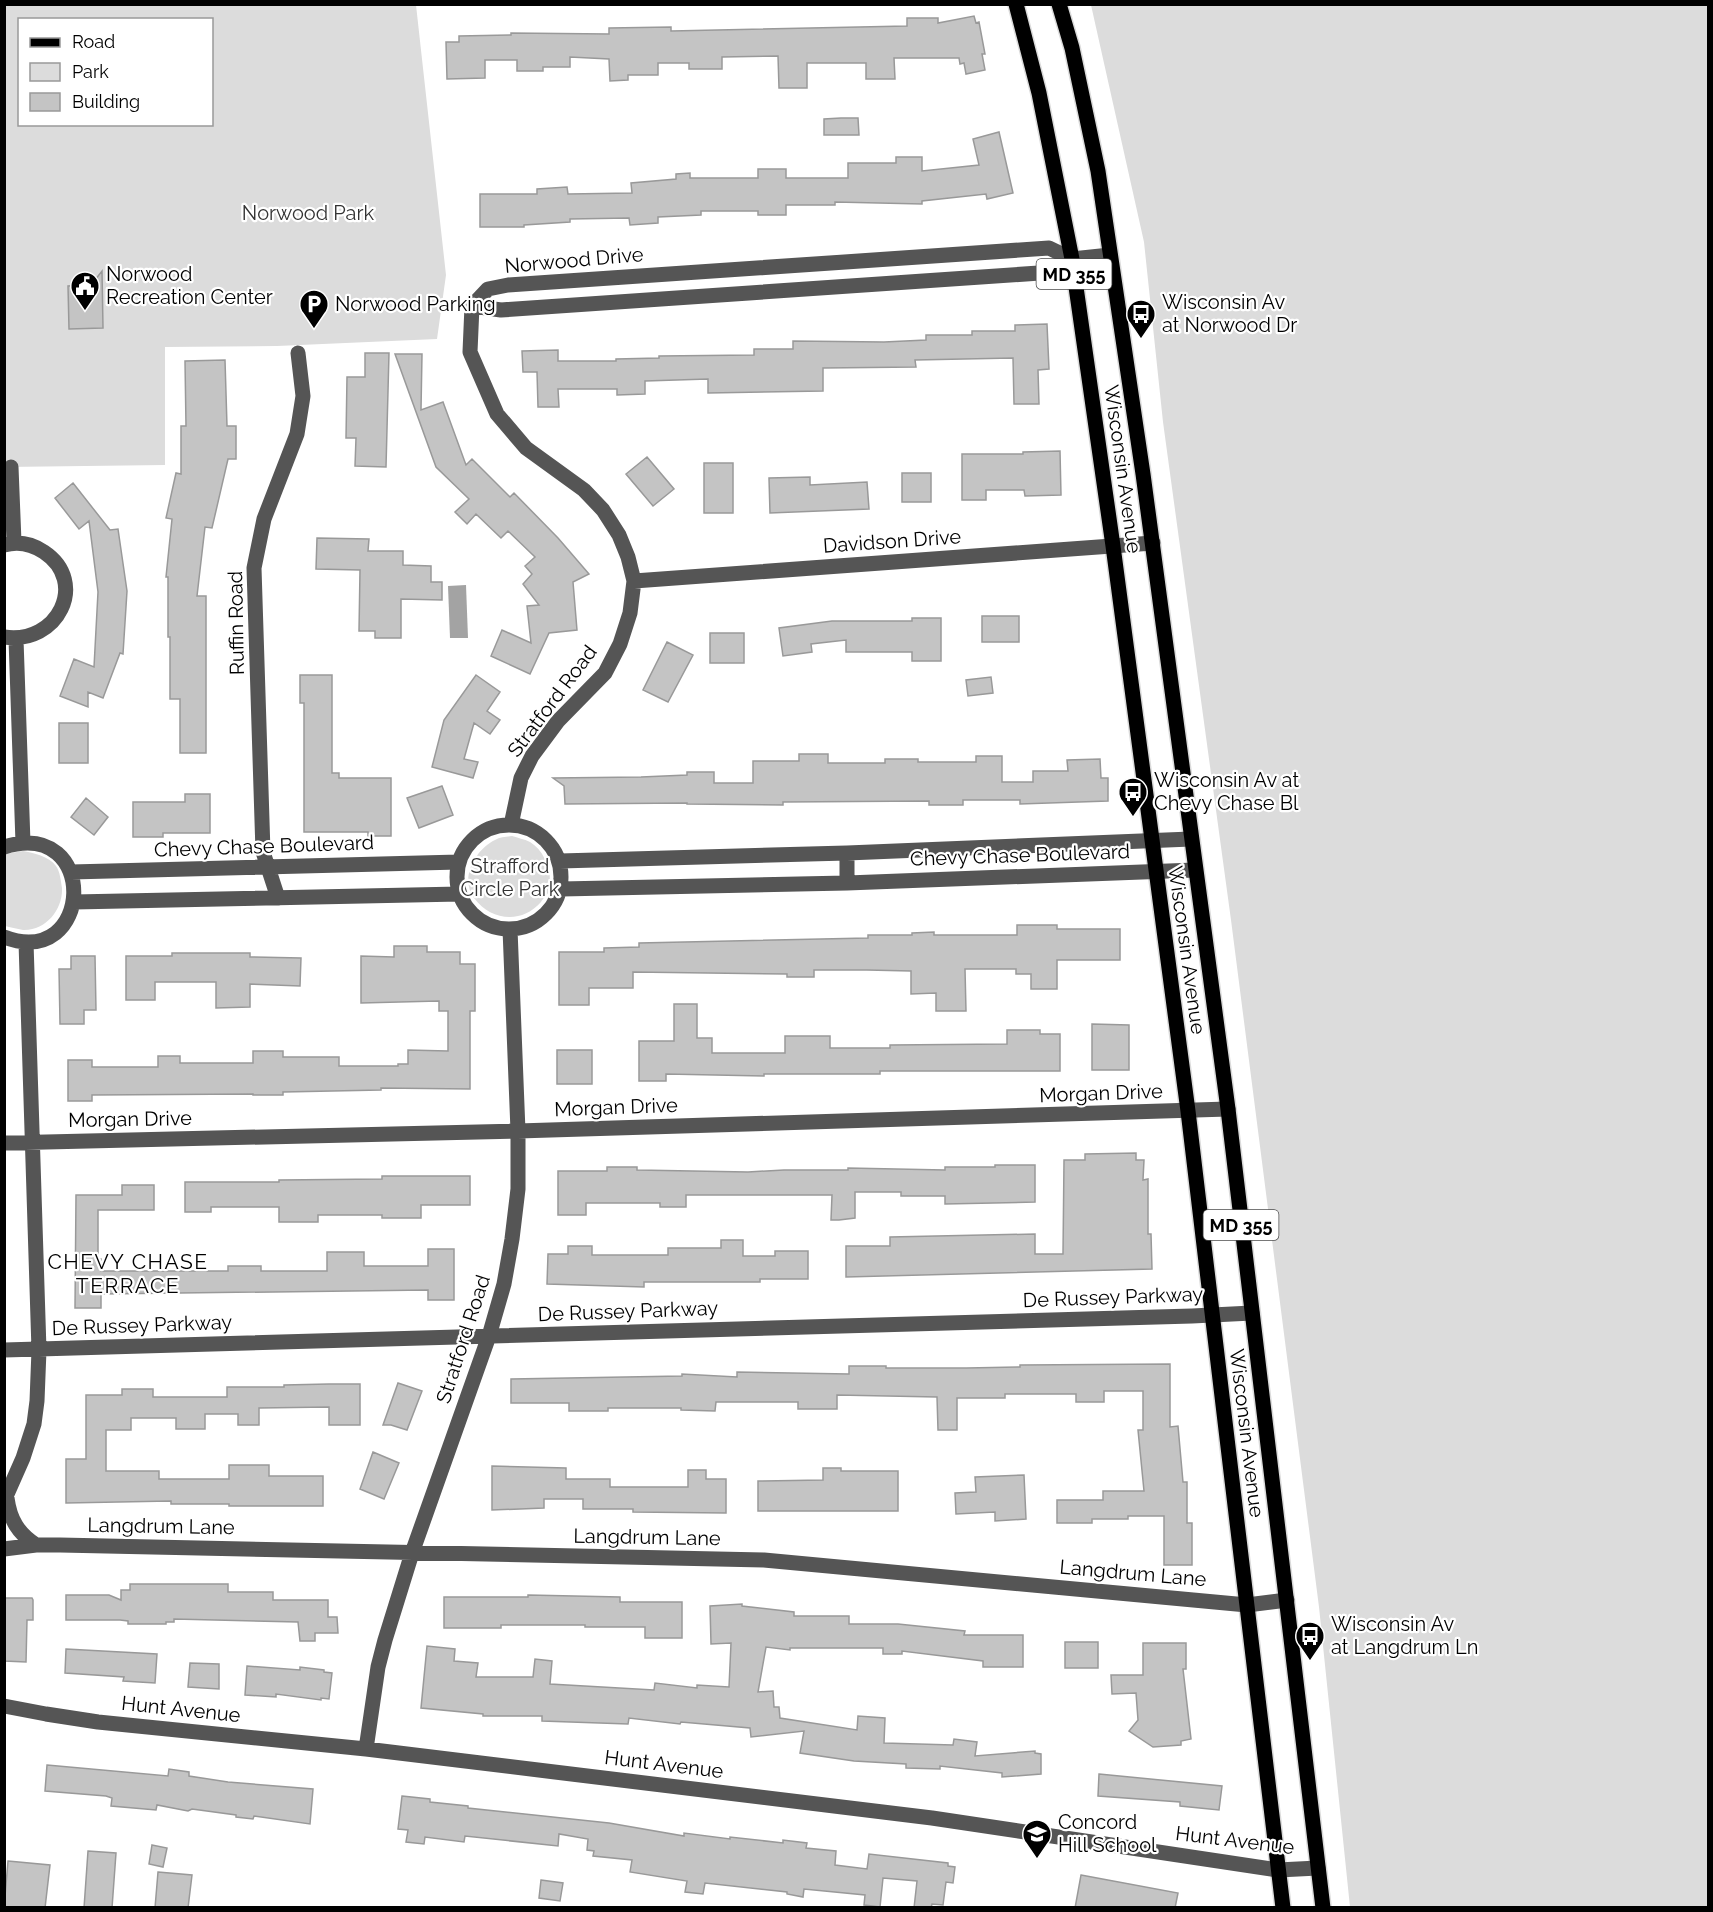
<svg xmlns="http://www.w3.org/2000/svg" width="1713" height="1912" font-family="Raleway,sans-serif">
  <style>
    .green { fill: #dcdcdc; fill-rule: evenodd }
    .water { fill: #a3a3a3 }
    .building { fill: #c4c4c4; stroke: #999; stroke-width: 1.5 }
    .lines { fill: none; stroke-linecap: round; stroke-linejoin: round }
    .major-casing { stroke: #dbdbdb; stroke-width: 18 }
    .minor { stroke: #555; stroke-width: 15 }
    .major { stroke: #000; stroke-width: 15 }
    .labels { text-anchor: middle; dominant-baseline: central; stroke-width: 4.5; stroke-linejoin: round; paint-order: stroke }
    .shield { fill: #fff; stroke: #4c4c4c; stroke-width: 1.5 }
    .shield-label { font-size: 18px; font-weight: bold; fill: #000 }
    .park-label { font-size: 20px; fill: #333; stroke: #fff }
    .street-label { font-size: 20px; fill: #000; stroke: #fff }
    .poi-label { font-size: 20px; fill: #000; stroke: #fff; text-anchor: start }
    .neighbourhood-label { font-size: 21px; letter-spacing: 1.5px; fill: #000; stroke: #fff }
  </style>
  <rect width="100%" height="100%" fill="#fff"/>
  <!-- green -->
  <path class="green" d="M4 5H416L446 275 437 339 277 346 165 347V465L5 467ZM20 20H212V124H20Z
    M1091 5H1708V1907H1350L1319 1607 1231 920 1163 422 1144 242Z
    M512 836C518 838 524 839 530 842 545 851 553 873 549 891 548 895 543 898 541 902 522 924 491 921 474 898 459 878 476 849 495 840 500 837 507 837 512 836Z
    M23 851C33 853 49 856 56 866 60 871 61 882 62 888 63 909 46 931 23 930 17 929 10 927 5 926V854Z"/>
  <!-- water -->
  <path class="water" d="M466 585 468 638H450L448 586Z"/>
  <!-- building -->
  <path class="building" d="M974 16 976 23 979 22 985 54H982L985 70 966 74 964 63 960 64 959 58H894L895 79H866V63H807V88H779L778 56 722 57V69H689V63H658V75H628V80L610 81 609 59 570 57V67H543V71H517V60H485V78L447 79 446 42H459V36L511 35V33L609 34V28L671 27V31L907 26V18H938V23Z
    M841 118H858L859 135H824V119Z
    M999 132 1013 193 987 199 986 194 922 201V204L835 202V205H786V215H758V211H701V215L658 217V223L630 225 629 218 570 219V222L524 225V227H480V194H537V189L567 187 568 194 632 193 631 183 676 179V174L690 173V178H758V169H786V178H848V163H896V157H922V171L979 165 973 139Z
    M102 271 103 328 69 329 68 286 91 285Z
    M1047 324 1049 369 1038 370 1039 404H1014L1013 358 915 360 916 367 823 368V391L708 393V379L645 381V394L617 395V389H558L559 407H538L537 372H523L522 351 558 350V361H616V359L659 358V356L754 355V349H793V341L884 342 926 340V335H972V331H1015V325Z
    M365 353H389L386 467 355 466 356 438H346L347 377H365Z
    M395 354H422L421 410 443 402 466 465 472 459 510 497 514 493 558 538 589 574 573 582 577 630 549 633 530 674 491 656 502 630 531 643 527 606 539 605 523 584 532 574 525 566 535 557 508 531 501 538 476 514 467 524 455 512 469 499 436 467Z
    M225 360 227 426H236V459H228L212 528 205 527 197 596H206V753H180V699H170V637H168V577H166L172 519 166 518 176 473 181 474V426H186L185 361Z
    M1060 451 1061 495 1025 496 1024 490H986V500H962V454H1023V452Z
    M647 457 674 489 653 506 626 474Z
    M704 463H733V513H704Z
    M902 473H931V502H902Z
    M810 477V485L867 482 869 509 770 513 769 478Z
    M73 483 110 530 118 529 127 591 123 654 120 653 103 698 88 692V707L60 696 74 659 94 667 98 592 89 521 79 529 55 498Z
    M317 538 369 539 368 551H403V565L431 566V582H442V600L401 599V638H375V631H359L360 570 316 569Z
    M982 616H1019V642H982Z
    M912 618H941V661H912V652H846V640L811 644 812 652 783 656 779 628 832 621H912Z
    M710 633H744V663H710Z
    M667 642 693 655 668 702 643 690Z
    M300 675H332V773H339V778H391V836H368V832H304V703H300Z
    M476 675 500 692 487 711 500 720 490 734 474 723 464 759 478 762 473 778 432 767 444 720Z
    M991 677 993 693 968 696 966 680Z
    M59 723H88V763H59Z
    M799 754H828V763H885V759H918V762H976V756H1002V782H1033V771H1068L1067 760 1100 759 1101 778H1108V801L1020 804V800H963V805H929V801L783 802V805L687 804V803L565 804 564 786 553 778 641 777 687 775V772H714V783H753V761H799Z
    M442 786 453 815 419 828 407 798Z
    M185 794H210V833H163V837H133V802H185Z
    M86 798 108 817 94 835 71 817Z
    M1017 925H1057V929H1120V960H1057V989H1031V974H1016V969H965L966 1011H936V993L911 994V971L867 970H814V977H787V974L633 972V988H589V1005H559V952H604V948L639 947V943L868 938V935H912V933L934 932V935H1017Z
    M394 946H427V952H460V964H475V1011H470V1089L381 1088V1090L283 1092V1095H253V1094L92 1095V1101H68V1060H92V1067H158V1056H180V1063H253V1051H283V1057H339V1066H398V1064H408V1050L448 1051V1011H439V1001L361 1003V956L394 957Z
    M172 953H250V957L301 958 300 986 250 984V1007L216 1008V982H155V1000H126V956H172Z
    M71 956H95L96 1010H84V1024H60L59 969H71Z
    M674 1004H697V1038H712V1053H785V1036H830V1048H890V1045L1007 1044V1030H1040V1034H1060V1071H880V1074H764V1076L666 1074V1081H639V1041H674Z
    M1092 1024 1129 1025V1070H1092Z
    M557 1050H592V1084H557Z
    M1136 1153V1160H1144L1143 1180 1148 1179V1234H1151L1152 1269 846 1277V1246H890V1237L1035 1234V1254H1063L1064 1160H1085V1154Z
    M995 1165H1035V1202L945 1204V1196H901V1192H855V1218L839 1220H831L832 1195H686V1207H660V1203H586V1215H558V1171H607V1167H637V1170L748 1172 784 1170H848V1168L945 1170V1167H995Z
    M382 1176H470V1205H421V1218H382V1215H318V1222H279V1207H211V1212H185V1182H279V1180L382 1179Z
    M122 1185H154V1210H98V1259H101V1271H228V1266H261V1271H327V1252H364V1266H428V1249H454V1300H428V1290L101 1294V1308H75L76 1195H122Z
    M721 1240H743V1256H775V1251H808V1279H760V1282H644V1287L547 1284 548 1254H568V1246H592V1255H668V1248H721Z
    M1170 1364V1427L1178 1426 1183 1482H1187V1523H1192V1565H1164V1516H1128V1519H1092V1523H1057V1500H1103V1491H1144L1138 1430H1143V1391H1104V1402H1076V1394H1005V1398H957V1430H938L937 1397 837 1395V1409H798V1402H716L715 1411 681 1410V1408H608V1411H569V1403H511V1379L682 1376V1374L737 1377V1372L849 1374V1366H886V1368H966L1020 1367V1365Z
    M398 1383 422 1391 407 1430 391 1425H383Z
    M329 1384H360V1425H329V1407L259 1408V1425H238V1414H205V1429H176V1418H131V1430H106V1471H159V1479H229V1465H269V1476H323V1506H229V1504H171V1501L66 1503V1459H86V1395H122V1389H153V1397H227V1387H284V1385Z
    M373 1452 399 1463 384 1499 360 1489Z
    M492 1466 566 1468V1479H610V1487H688V1470H706V1479H726V1513L633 1512V1509H583V1499H544V1508L492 1510Z
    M823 1468H841V1471H898V1511H758V1481L823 1480Z
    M1024 1475 1026 1519 995 1521V1512L956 1514 955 1493 976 1492 975 1477Z
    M130 1584H228V1592H273V1600H328V1617H337L338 1633H315V1641H300L298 1622 174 1619V1622H166V1624H128V1621L120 1620H66V1595H109L121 1600V1590H130Z
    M528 1595 620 1597V1602H682V1638H645V1627H585V1625H501V1628H444V1597H528Z
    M4 1598H32L33 1600V1620H27L26 1662 4 1661Z
    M742 1604V1606L794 1612V1616H849V1624H898L965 1631 964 1635H1023V1667H983V1661L902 1651V1654H883V1648H790V1650L766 1647 758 1692 773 1691 774 1707H779L780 1718 857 1730 858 1716 885 1718 884 1743 953 1745 954 1739 977 1742 975 1756 1035 1751V1753L1041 1754V1774L1002 1777V1773L940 1766V1769L906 1768V1764L854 1761 800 1753 804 1731 751 1737 750 1728 681 1722 680 1724 629 1718 628 1724 542 1721V1716H483V1714L421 1708 427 1646 455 1649 454 1661 478 1663 476 1677H533L535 1659 552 1661 550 1684 654 1690 655 1683 697 1688V1685L729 1687 731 1643 711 1644 710 1606Z
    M1065 1642H1098V1668H1065Z
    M1143 1643H1186V1669H1183L1191 1739 1181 1741V1745L1153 1747 1129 1731 1138 1720 1136 1693 1112 1694 1111 1675H1143Z
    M66 1649 157 1654 155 1683 123 1681 124 1677 65 1673Z
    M190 1663 219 1664V1689L188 1687Z
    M247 1666 300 1670V1667L324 1670V1672L332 1673 329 1699 321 1698V1700L276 1694V1697L245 1695Z
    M47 1765 168 1776 169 1769 189 1772V1776L228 1782 313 1789 310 1824 254 1816 253 1819 236 1817V1815L192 1809 188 1811 157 1805 156 1810 111 1806 112 1798 106 1796 45 1791Z
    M1099 1774 1222 1786 1219 1810 1180 1806V1802L1098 1796Z
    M402 1796 430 1799V1802L468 1806V1808L609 1823 684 1836V1833L730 1839V1837L783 1843V1840L807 1843 806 1848 836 1851 835 1865 867 1869 869 1854 948 1863V1866L955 1867 953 1883 946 1882 943 1905 932 1904 931 1908H914L917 1881 883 1878 880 1907 864 1905 865 1895 804 1889 803 1897 787 1894V1892L705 1883 703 1894 685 1892 687 1881 630 1872 632 1860 593 1856 594 1851 587 1850 588 1839 559 1834 558 1846 465 1836 464 1842 425 1837 424 1844 406 1842 408 1830 398 1829Z
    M152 1845 167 1848 163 1867 149 1864Z
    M88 1851 116 1853 112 1908H84Z
    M8 1861 50 1865 45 1908H4Z
    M158 1872 192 1875 188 1908H155Z
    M1081 1875 1178 1893 1175 1908H1075Z
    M541 1880 563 1883 560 1901 539 1898Z"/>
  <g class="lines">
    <!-- major casing -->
    <g class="major-casing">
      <path id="major" d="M1016 4 1039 93 1072 259 1113 546 1188 1111 1283 1908
        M1059 4 1072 48 1098 171 1143 474 1228 1109 1323 1908"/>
    </g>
    <!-- minor -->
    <path class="minor" d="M472 306 501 310 1054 272 1072 259 1110 255
      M472 306 470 352 497 414 526 448 584 490 603 510 619 535 628 557 634 581 630 613 620 644 605 673 558 721 532 756 521 778 511 825
      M472 306 488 289 508 285 1049 248 1072 259
      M11 467 14 542
      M4 545C18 541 32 544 44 552 89 582 58 645 4 637
      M634 581 1153 543
      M16 639 23 843
      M457 877a52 52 0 1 1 104 0a52 52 0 1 1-104 0Z
      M4 847C100 817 94 971 4 937
      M847 853V883
      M560 861 847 853 1191 839
      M71 872 459 862
      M561 889 847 883 1195 870
      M278 898 263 852 254 568 264 519 297 434 303 396 298 353
      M74 902 460 894
      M4 1143 518 1131 1228 1109
      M4 1350 1192 1316 1252 1313
      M7 1498C10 1520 18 1533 36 1545
      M4 1501 23 1458 34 1424 37 1401 39 1350 26 942
      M4 1549 36 1545H60L764 1560 1247 1605 1287 1600
      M4 1706 46 1714 98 1722 366 1749 932 1818 1278 1870 1318 1868
      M366 1749 378 1667 385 1640 412 1553 489 1336 504 1284 512 1239 518 1189V1131L510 929"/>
    <!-- major -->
    <use href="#major" class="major"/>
  </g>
  <!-- icons -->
  <defs>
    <g id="civic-pin" transform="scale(1.5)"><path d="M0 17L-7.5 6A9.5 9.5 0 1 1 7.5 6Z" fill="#000" stroke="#fff"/><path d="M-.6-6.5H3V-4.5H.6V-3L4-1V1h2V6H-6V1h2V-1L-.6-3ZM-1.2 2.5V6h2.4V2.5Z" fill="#fff"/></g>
    <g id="parking-pin" transform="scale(1.5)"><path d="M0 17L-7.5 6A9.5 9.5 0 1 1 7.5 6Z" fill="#000" stroke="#fff"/><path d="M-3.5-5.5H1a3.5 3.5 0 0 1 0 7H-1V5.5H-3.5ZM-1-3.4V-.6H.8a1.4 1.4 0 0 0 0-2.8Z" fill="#fff"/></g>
    <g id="bus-pin" transform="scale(1.5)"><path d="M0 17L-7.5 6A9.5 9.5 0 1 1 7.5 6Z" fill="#000" stroke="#fff"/><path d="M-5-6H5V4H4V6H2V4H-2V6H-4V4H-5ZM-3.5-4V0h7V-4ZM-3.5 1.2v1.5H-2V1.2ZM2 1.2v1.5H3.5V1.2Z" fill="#fff"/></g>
    <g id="school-pin" transform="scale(1.5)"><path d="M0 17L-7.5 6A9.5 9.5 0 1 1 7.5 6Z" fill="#000" stroke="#fff"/><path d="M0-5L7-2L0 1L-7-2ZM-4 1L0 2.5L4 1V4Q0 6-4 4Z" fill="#fff"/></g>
  </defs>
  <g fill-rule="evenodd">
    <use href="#civic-pin" x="85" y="286"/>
    <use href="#parking-pin" x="314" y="304"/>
    <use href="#bus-pin" x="1141" y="314"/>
    <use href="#bus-pin" x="1133" y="792"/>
    <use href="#bus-pin" x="1310" y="1636"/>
    <use href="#school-pin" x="1037" y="1834"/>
  </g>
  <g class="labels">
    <!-- shield labels -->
    <g class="shield">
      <rect x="1036.5" y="259" width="75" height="30" rx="4.5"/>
      <rect x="1203.5" y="1210" width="75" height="30" rx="4.5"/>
    </g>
    <g class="shield-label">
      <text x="1074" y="274">MD 355</text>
      <text x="1241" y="1225">MD 355</text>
    </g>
    <!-- park labels -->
    <g class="park-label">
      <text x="308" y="213">Norwood Park</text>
      <text x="510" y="866">Strafford<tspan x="510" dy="23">Circle Park</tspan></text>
    </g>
    <!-- street labels -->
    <g class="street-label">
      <text transform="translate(574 260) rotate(-5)">Norwood Drive</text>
      <text transform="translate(1123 469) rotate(82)">Wisconsin Avenue</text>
      <text transform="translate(892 541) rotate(-4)">Davidson Drive</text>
      <text transform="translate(236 623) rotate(-91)">Ruffin Road</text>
      <text transform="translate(552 701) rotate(-53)">Stratford Road</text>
      <text transform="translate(264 846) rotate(-2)">Chevy Chase Boulevard</text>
      <text transform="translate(1020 855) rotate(-2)">Chevy Chase Boulevard</text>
      <text transform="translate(1187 950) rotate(82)">Wisconsin Avenue</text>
      <text transform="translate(1101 1093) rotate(-2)">Morgan Drive</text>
      <text transform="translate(616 1107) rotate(-2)">Morgan Drive</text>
      <text transform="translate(130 1119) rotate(-1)">Morgan Drive</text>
      <text transform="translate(1113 1297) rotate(-2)">De Russey Parkway</text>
      <text transform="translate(628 1311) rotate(-2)">De Russey Parkway</text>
      <text transform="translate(142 1325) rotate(-2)">De Russey Parkway</text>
      <text transform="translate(463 1339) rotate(-72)">Stratford Road</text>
      <text transform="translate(1247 1433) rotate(83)">Wisconsin Avenue</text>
      <text transform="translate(161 1526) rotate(1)">Langdrum Lane</text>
      <text transform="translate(647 1537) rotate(1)">Langdrum Lane</text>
      <text transform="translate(1133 1573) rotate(5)">Langdrum Lane</text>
      <text transform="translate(181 1709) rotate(6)">Hunt Avenue</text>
      <text transform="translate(664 1764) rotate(7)">Hunt Avenue</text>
      <text transform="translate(1235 1840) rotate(7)">Hunt Avenue</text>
    </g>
    <!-- poi labels -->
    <g class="poi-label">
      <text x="106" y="274">Norwood<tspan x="106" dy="23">Recreation Center</tspan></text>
      <text x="1162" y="302">Wisconsin Av<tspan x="1162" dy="23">at Norwood Dr</tspan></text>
      <text x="335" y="304">Norwood Parking</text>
      <text x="1154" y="780">Wisconsin Av at<tspan x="1154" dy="23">Chevy Chase Bl</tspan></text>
      <text x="1331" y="1624">Wisconsin Av<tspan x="1331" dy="23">at Langdrum Ln</tspan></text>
      <text x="1058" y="1822">Concord<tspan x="1058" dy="23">Hill School</tspan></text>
    </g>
    <!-- neighbourhood labels -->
    <g class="neighbourhood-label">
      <text x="128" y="1261">CHEVY CHASE<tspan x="128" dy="24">TERRACE</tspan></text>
    </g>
  </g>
  <!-- border -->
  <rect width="1713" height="1912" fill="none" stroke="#000000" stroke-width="12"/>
  <!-- legend -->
  <rect x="18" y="18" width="195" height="108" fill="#ffffff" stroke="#999999" stroke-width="1.5"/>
  <rect x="30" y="38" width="30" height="9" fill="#000000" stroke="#999999" stroke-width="1.5"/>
  <text x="72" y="48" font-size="18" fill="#000000">Road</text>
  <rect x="30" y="63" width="30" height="18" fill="#dcdcdc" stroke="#999999" stroke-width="1.5"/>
  <text x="72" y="78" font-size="18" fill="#000000">Park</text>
  <rect x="30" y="93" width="30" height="18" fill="#c4c4c4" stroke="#999999" stroke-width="1.5"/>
  <text x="72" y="108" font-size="18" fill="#000000">Building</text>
</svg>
